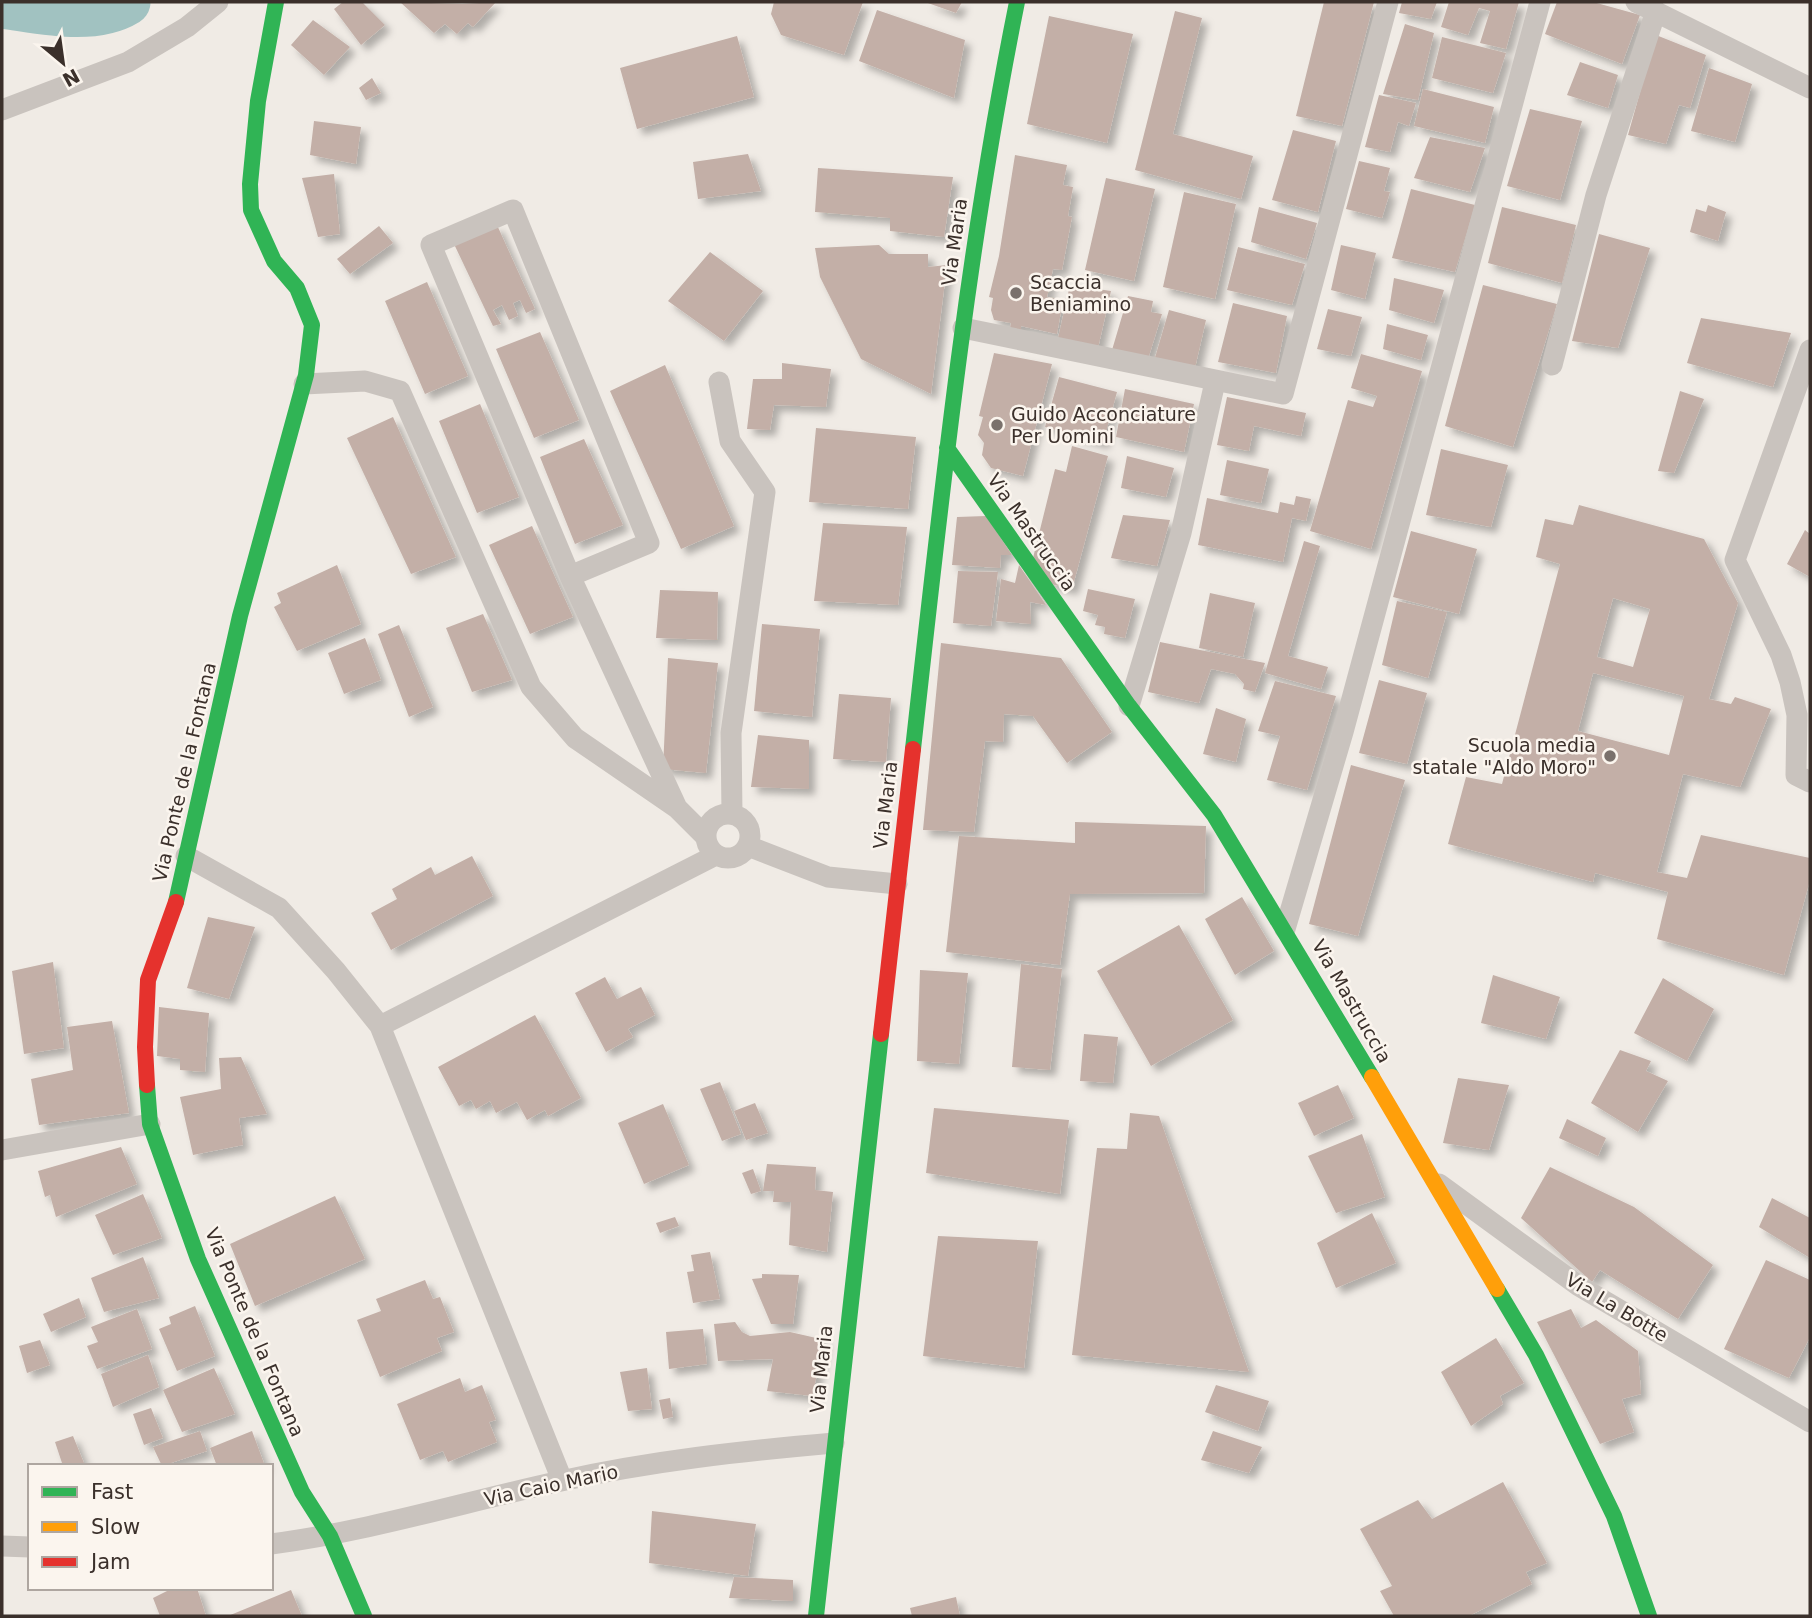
<svg xmlns="http://www.w3.org/2000/svg" width="1812" height="1618" font-family="'DejaVu Sans',sans-serif">
  <style>
    .lines { fill: none; stroke-linecap: round; stroke-linejoin: round }
    .river { stroke: #a1c2c1; stroke-width: 47 }
    .building { fill: #c3afa7; fill-rule: evenodd; filter: url(#shadow) }
    .street { stroke: #c9c3be; stroke-width: 21 }
    .fast { stroke: #30b455; stroke-width: 16 }
    .slow { stroke: #ff9f0a; stroke-width: 16 }
    .jam { stroke: #e5322d; stroke-width: 16 }
    .poi-dot { fill: #7a716c; stroke: #fbf5ee; stroke-width: 2.5 }
    .labels { text-anchor: middle; dominant-baseline: central; stroke-width: 5; stroke-linejoin: round; paint-order: stroke }
    .street-label { font-size: 19px; fill: #3b302b; stroke: #fbf5ee }
    .poi-label { font-size: 19px; fill: #3b302b; stroke: #fbf5ee; text-anchor: start }
  </style>
  <defs>
    <filter id="shadow"><feDropShadow dx="6" dy="6" stdDeviation="3.5" flood-color="#0004"/></filter>
  </defs>
  <rect width="100%" height="100%" fill="#f0ebe5"/>
  <g class="lines">
    <!-- river -->
    <path class="river" d="M2 5C40 10 93 23 127 2"/>
  </g>
  <!-- building -->
  <path class="building" d="M343 2H362L385 25 361 45 334 9Z
    M400 2 462 4 496 2 473 27 468 23 457 34 445 24 434 33Z
    M774 2H863L844 55 781 35 771 14Z
    M925 2H962L956 13Z
    M1324 2H1374L1342 126 1296 116Z
    M1402 2H1437L1431 19 1399 13Z
    M1449 2H1519L1506 49 1480 43 1490 11 1479 8 1468 35 1441 27Z
    M1557 2H1593L1640 15 1622 64 1545 34Z
    M877 10 965 40 954 98 859 61Z
    M1175 11 1202 18 1173 134 1253 156 1241 199 1135 170Z
    M1049 16 1133 34 1107 143 1027 124Z
    M313 20 350 47 324 75 291 45Z
    M1405 24 1434 33 1418 100 1383 94Z
    M1656 35 1706 55 1690 108 1679 105 1666 144 1628 135Z
    M737 36 754 97 637 129 620 68Z
    M1442 37 1506 53 1493 93 1432 78Z
    M1580 62 1618 75 1608 108 1567 95Z
    M1709 68 1752 84 1735 142 1691 131Z
    M372 78 381 93 366 100 359 88Z
    M1423 89 1494 107 1485 143 1414 126Z
    M1379 95 1416 103 1409 126 1398 122 1390 152 1365 147Z
    M1530 109 1582 121 1560 200 1507 186Z
    M314 121 361 127 356 164 310 155Z
    M1293 130 1336 141 1318 212 1272 200Z
    M1430 137 1485 148 1470 192 1414 178Z
    M748 154 761 191 698 199 693 162Z
    M1015 155 1067 165 1063 185 1073 187 1068 216 1072 217 1062 270 1053 269 1047 297 1063 300 1057 334 1021 326V330L1010 328 1011 323 994 320 991 310 993 298 989 297 999 256Z
    M1359 161 1390 168 1384 191 1390 192 1382 218 1346 209Z
    M818 168 953 177 944 237 890 231V218L815 212Z
    M334 174 340 234 318 237 302 178Z
    M1106 178 1155 189 1134 281 1085 270Z
    M1411 189 1475 205 1455 272 1392 258Z
    M1184 192 1236 204 1215 299 1163 287Z
    M1708 205 1726 212 1718 241 1690 232 1696 209 1706 212Z
    M1259 207 1317 223 1306 259 1251 242Z
    M1502 207 1576 225 1562 283 1488 263Z
    M497 225 535 309 526 313 520 300 513 303 518 316 509 320 502 305 493 310 501 324 493 326 454 244Z
    M379 226 393 243 350 274 337 259Z
    M1599 234 1650 248 1618 348 1572 341Z
    M879 245 889 254H928V267L947 265 931 394 861 359 820 277 815 248Z
    M1341 245 1376 253 1365 299 1331 290Z
    M1238 247 1305 264 1292 305 1227 290Z
    M710 252 763 291 724 341 668 301Z
    M1394 278 1444 290 1434 323 1389 310Z
    M427 282 468 376 425 394 385 301Z
    M1070 285 1111 291 1098 348 1058 338Z
    M1483 285 1557 304 1513 447 1445 426Z
    M1128 296 1153 301 1151 312 1162 314 1148 359 1112 350Z
    M1233 303 1287 316 1276 373 1218 362Z
    M1328 309 1362 317 1351 356 1317 349Z
    M1169 310 1206 320 1194 372 1154 361Z
    M1701 318 1791 333 1773 387 1687 363Z
    M1387 324 1428 335 1421 360 1383 349Z
    M540 332 579 420 534 438 496 349Z
    M994 353 1052 364 1023 476 991 468 982 455 984 443 978 435 983 417 979 416Z
    M1361 354 1422 371 1371 549 1310 531 1348 400 1373 407 1377 396 1351 388Z
    M782 363 831 369 826 407 774 405 770 430 747 429 753 379H782Z
    M665 365 734 526 681 549 610 391Z
    M1059 377 1117 392 1103 443 1045 427Z
    M1125 389 1194 404 1184 452 1116 437Z
    M1680 391 1704 399 1674 473 1658 471Z
    M1227 397 1306 413 1301 436 1254 426 1249 451 1217 445Z
    M480 404 519 497 477 513 439 421Z
    M393 417 456 557 411 574 347 438Z
    M816 428 916 437 908 509 809 502Z
    M584 439 623 525 575 544 540 457Z
    M1072 446 1108 456 1072 589 1051 584 1033 558 1055 469 1066 472Z
    M1441 449 1508 465 1491 527 1426 515Z
    M1127 456 1174 468 1166 497 1121 488Z
    M1227 460 1269 469 1261 503 1220 495Z
    M1296 496 1311 499 1306 521 1292 518 1283 562 1198 545 1207 498 1278 513 1280 502 1294 505Z
    M1579 505 1704 539 1738 603 1709 699 1731 704 1735 697 1771 709 1740 787 1683 774 1657 872 1687 878 1701 835 1810 858V880L1784 975 1657 939 1668 892 1595 873 1593 882 1448 844 1466 777 1502 784 1560 564 1536 557 1545 519 1573 525ZM1613 598 1650 609 1633 667 1597 657ZM1593 673 1684 696 1669 755 1578 731Z
    M1123 515 1170 520 1157 566 1111 558Z
    M986 516 1012 555H1001L1000 568 952 565 957 517Z
    M823 523 907 527 898 605 814 601Z
    M532 526 573 617 530 634 489 545Z
    M1805 530 1810 534V577L1787 564Z
    M1411 531 1477 549 1459 614 1393 597Z
    M1304 541 1320 546 1288 656 1328 667 1321 689 1265 673Z
    M337 565 361 624 297 651 274 607 281 603 277 593Z
    M1019 565 1046 605 1030 602 1031 624 996 621 1001 579 1015 583Z
    M958 571 998 572 991 626 953 623Z
    M1088 589 1135 599 1125 638 1104 634 1105 627 1095 625 1098 615 1083 611Z
    M660 590 718 592 717 640 656 638Z
    M1210 593 1255 603 1243 657 1199 648Z
    M1397 601 1447 612 1428 678 1382 665Z
    M483 614 512 680 472 692 446 628Z
    M762 624 820 629 812 717 754 711Z
    M399 625 433 707 409 717 378 634Z
    M365 638 381 680 344 694 328 653Z
    M1160 642 1265 663 1255 692 1243 689 1244 684 1235 674 1211 669 1199 703 1148 692Z
    M941 643 1061 658 1112 732 1067 763 1033 716 1004 714 1003 742 985 741 974 832 923 830Z
    M668 658 718 663 706 773 663 769Z
    M1379 680 1427 693 1407 764 1359 753Z
    M1275 681 1336 696 1307 790 1267 780 1280 736 1258 731Z
    M839 694 891 698 886 762 833 759Z
    M1216 708 1246 719 1236 762 1203 754Z
    M758 735 809 740V789L751 787Z
    M1351 765 1405 780 1358 936 1309 924Z
    M1075 822 1206 826 1204 893 1070 894 1060 965 946 952 959 836 1075 843Z
    M472 856 493 896 391 950 371 913 397 899 392 889 431 867 435 875Z
    M1242 897 1274 951 1235 975 1205 919Z
    M208 917 255 927 229 999 187 988Z
    M1179 925 1233 1020 1151 1066 1097 971Z
    M53 962 64 1048 24 1054 12 971Z
    M1021 964 1062 969 1050 1070 1012 1067Z
    M920 970 968 973 959 1064 917 1061Z
    M1493 975 1560 997 1546 1039 1481 1023Z
    M605 977 617 999 641 987 655 1015 628 1029 633 1037 606 1052 575 993Z
    M1663 978 1714 1009 1687 1061 1634 1033Z
    M159 1007 209 1013 205 1072 180 1070V1059L157 1056Z
    M535 1015 581 1098 548 1116 545 1110 527 1120 517 1102 496 1113 490 1101 476 1109 471 1100 459 1106 438 1067Z
    M112 1021 129 1113 39 1125 31 1079 73 1070 67 1027Z
    M1084 1034 1118 1037 1113 1083 1080 1081Z
    M1620 1050 1651 1061 1646 1071 1668 1081 1638 1132 1591 1103Z
    M241 1057 267 1114 239 1118 243 1145 193 1155 180 1097 221 1089 219 1058Z
    M1458 1078 1509 1085 1489 1150 1443 1143Z
    M720 1082 741 1134 722 1141 700 1089Z
    M1338 1085 1354 1118 1314 1136 1298 1103Z
    M755 1103 768 1133 746 1140 734 1111Z
    M663 1104 689 1165 644 1184 618 1123Z
    M934 1108 1069 1120 1060 1194 926 1173Z
    M1130 1113 1159 1116 1249 1372 1072 1355 1097 1148 1127 1149Z
    M1567 1119 1606 1138 1598 1156 1559 1138Z
    M1362 1134 1385 1197 1336 1213 1308 1156Z
    M121 1147 137 1184 56 1217 50 1195 45 1197 38 1171Z
    M767 1164 816 1167 815 1190 833 1192 827 1252 789 1245 791 1202H773L774 1191H763Z
    M1550 1167 1634 1207 1713 1265 1678 1319 1600 1270 1592 1282 1521 1218Z
    M753 1169 761 1191 751 1194 742 1173Z
    M143 1194 162 1238 113 1255 95 1215Z
    M335 1196 365 1259 255 1306 230 1244Z
    M1772 1198 1810 1218V1258L1759 1227Z
    M1372 1213 1396 1263 1336 1288 1317 1243Z
    M675 1217 679 1226 660 1233 656 1223Z
    M938 1236 1038 1241 1024 1368 923 1356Z
    M710 1252 720 1299 693 1303 687 1272 694 1271 691 1255Z
    M143 1257 159 1298 104 1312 91 1278Z
    M1766 1260 1810 1280V1337L1789 1378 1724 1349Z
    M762 1274 799 1275 793 1324H771L752 1279 762 1278Z
    M425 1280 433 1299 440 1297 454 1332 437 1338 442 1351 380 1377 357 1320 381 1311 376 1299Z
    M79 1298 86 1317 51 1332 43 1314Z
    M195 1306 215 1356 177 1371 159 1329 171 1324 169 1317Z
    M137 1309 152 1349 97 1369 87 1346 98 1342 91 1327Z
    M1571 1309 1581 1328 1596 1320 1638 1351 1641 1394 1622 1399 1634 1432 1600 1444 1537 1322Z
    M735 1322 742 1332 750 1336 790 1332 825 1340 812 1396 767 1391 773 1359 718 1361 714 1324Z
    M703 1329 707 1364 669 1369 666 1332Z
    M1496 1338 1524 1383 1500 1396 1503 1404 1471 1426 1441 1372Z
    M40 1340 50 1365 27 1373 19 1346Z
    M148 1355 159 1387 113 1407 101 1374Z
    M214 1368 235 1414 182 1432 163 1390Z
    M647 1368 652 1409 628 1411 620 1372Z
    M460 1378 465 1392 482 1385 496 1420 489 1422 497 1442 448 1462 443 1451 420 1460 397 1404Z
    M1216 1385 1269 1401 1258 1431 1205 1412Z
    M670 1398 673 1417 663 1419 659 1400Z
    M151 1408 163 1438 144 1445 133 1414Z
    M200 1431 207 1451 162 1466 153 1447Z
    M252 1431 265 1466H217L210 1448Z
    M1213 1431 1262 1447 1249 1473 1201 1460Z
    M73 1436 84 1463 63 1466 55 1442Z
    M1503 1482 1547 1563 1526 1572 1532 1584 1469 1616H1394L1380 1591 1392 1586 1360 1529 1418 1500 1432 1519Z
    M652 1511 756 1524 748 1576 649 1563Z
    M734 1577 793 1580V1601L729 1598Z
    M173 1588H197L206 1616H160L153 1598Z
    M291 1590 302 1616H228Z
    M956 1597 960 1616H912L910 1608Z"/>
  <g class="lines">
    <!-- street -->
    <path class="street" d="M1636 2 1810 88
      M2 110 128 62 187 27 218 2
      M963 328 1283 394 1388 2
      M1810 350 1735 560 1781 655 1790 682 1797 715 1796 775 1810 782
      M1552 365 1596 195 1656 11
      M719 382 730 441 765 492 731 733 732 814
      M304 384 365 381 400 391 531 687 575 738 677 808 706 837
      M570 576 649 543 513 210 431 245 570 576 677 808
      M1129 706 1181 533 1215 382
      M706 836a22 22 0 1 1 44 0a22 22 0 1 1-44 0Z
      M748 846 828 877 897 884
      M186 856 279 908 336 971 380 1026 562 1480
      M1285 929 1343 732 1540 2
      M380 1026 716 855
      M2 1150 150 1124
      M1439 1184 1579 1286 1810 1422
      M271 1544C370 1531 464 1502 561 1481 651 1461 742 1451 834 1443
      M2 1546 30 1547"/>
    <!-- fast -->
    <path class="fast" d="M947 448 1129 706 1214 815 1372 1077
      M913 749C941 499 967 249 1017 2
      M176 902 240 616 306 375 312 325 297 288 274 261 251 210 250 184 258 101 276 2
      M147 1085 150 1124 198 1259 302 1492 330 1536 364 1616
      M1497 1289 1536 1355 1614 1516 1649 1616
      M816 1616 881 1034"/>
    <!-- slow -->
    <path class="slow" d="M1372 1077 1497 1289"/>
    <!-- jam -->
    <path class="jam" d="M881 1034 913 749
      M147 1085 145 1047 148 980 176 902"/>
  </g>
  <!-- markers -->
  <g class="poi-dot">
    <circle cx="1016" cy="293" r="7"/>
    <circle cx="997" cy="425" r="7"/>
    <circle cx="1610" cy="756" r="7"/>
  </g>
  <g class="labels">
    <!-- street labels -->
    <g class="street-label">
      <text transform="translate(954 242) rotate(-82)">Via Maria</text>
      <text transform="translate(1032 532) rotate(55)">Via Mastruccia</text>
      <text transform="translate(184 772) rotate(-77)">Via Ponte de la Fontana</text>
      <text transform="translate(885 805) rotate(-83)">Via Maria</text>
      <text transform="translate(1352 1001) rotate(60)">Via Mastruccia</text>
      <text transform="translate(1617 1307) rotate(31)">Via La Botte</text>
      <text transform="translate(255 1332) rotate(67)">Via Ponte de la Fontana</text>
      <text transform="translate(821 1369) rotate(-84)">Via Maria</text>
      <text transform="translate(551 1485) rotate(-12)">Via Caio Mario</text>
    </g>
    <!-- poi labels -->
    <g class="poi-label">
      <text x="1030" y="282">Scaccia<tspan x="1030" dy="22">Beniamino</tspan></text>
      <text x="1011" y="414">Guido Acconciature<tspan x="1011" dy="22">Per Uomini</tspan></text>
      <text x="1596" y="745" text-anchor="end">Scuola media<tspan x="1596" dy="22">statale "Aldo Moro"</tspan></text>
    </g>
  </g>
  <!-- border -->
  <rect width="1812" height="1618" fill="none" stroke="#3b302b" stroke-width="7"/>
  <!-- legend -->
  <rect x="28" y="1464" width="245" height="126" fill="#fbf5ee" stroke="#aea6a0" stroke-width="2"/>
  <rect x="42" y="1487" width="35" height="10" fill="#30b455" stroke="#aea6a0" stroke-width="2"/>
  <text x="91" y="1499" font-size="21" fill="#3b302b">Fast</text>
  <rect x="42" y="1522" width="35" height="10" fill="#ff9f0a" stroke="#aea6a0" stroke-width="2"/>
  <text x="91" y="1534" font-size="21" fill="#3b302b">Slow</text>
  <rect x="42" y="1557" width="35" height="10" fill="#e5322d" stroke="#aea6a0" stroke-width="2"/>
  <text x="91" y="1569" font-size="21" fill="#3b302b">Jam</text>
  <!-- north arrow -->
  <g transform="translate(63 63) rotate(151)" stroke="#fbf5ee" stroke-width="5" paint-order="stroke">
  <path d="M0-5L12 26L0 18L-12 26Z" fill="#3b302b"/>
  <text y="-10" font-size="19" font-weight="bold" text-anchor="middle" fill="#3b302b">N</text>
  </g>
</svg>
